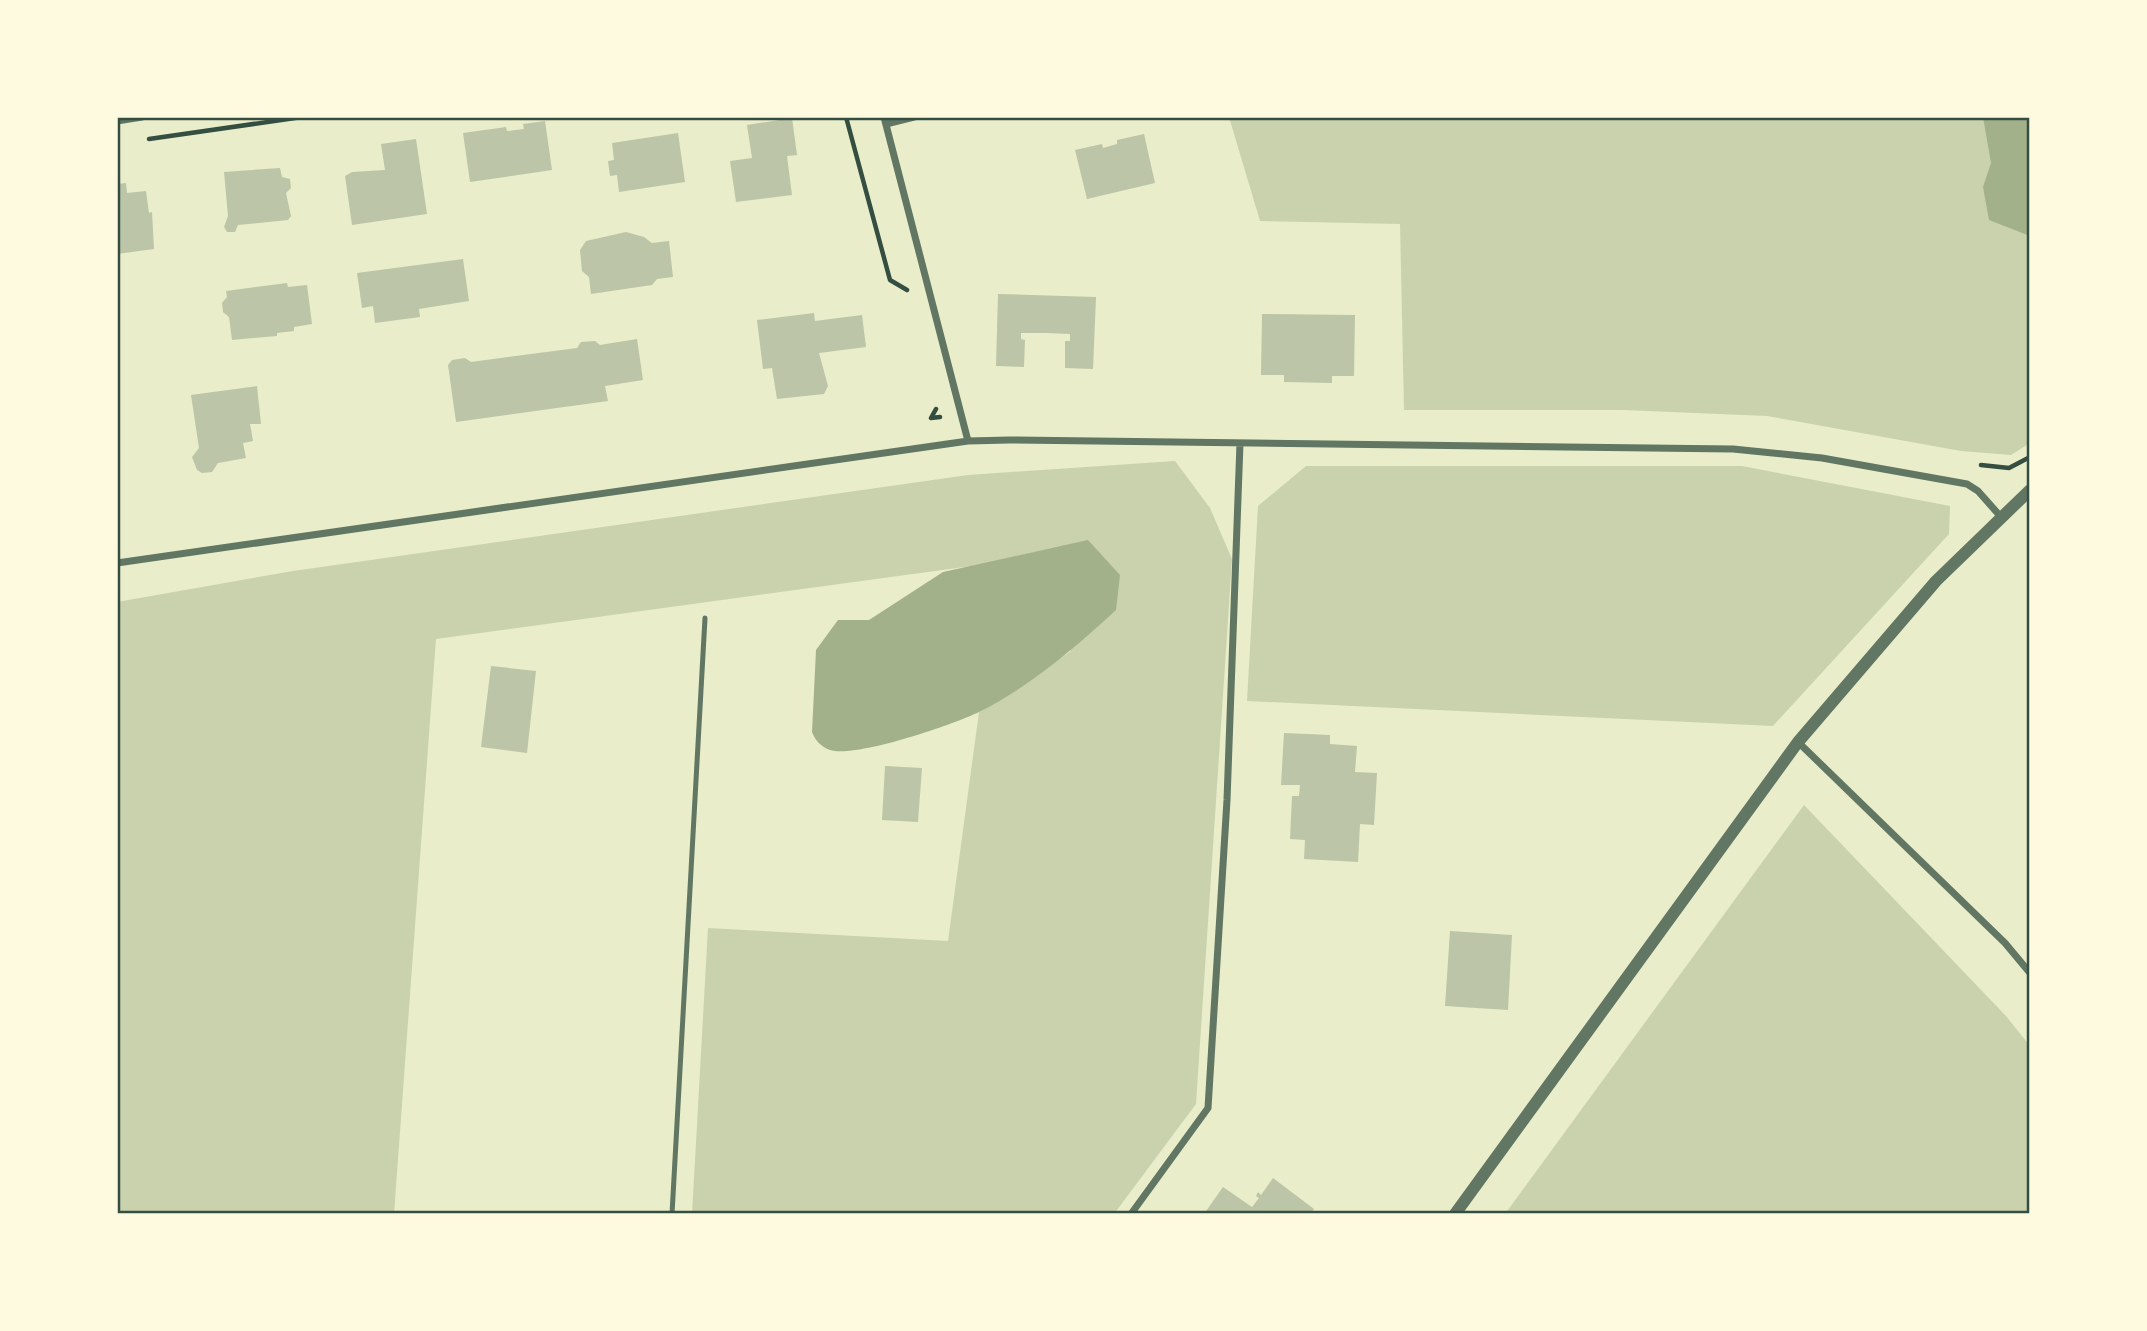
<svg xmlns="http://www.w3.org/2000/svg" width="2147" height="1331" font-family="Lato,sans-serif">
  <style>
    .green { fill: #cad2ad }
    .water { fill: #a3b18a }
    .building { fill: #bcc5a7 }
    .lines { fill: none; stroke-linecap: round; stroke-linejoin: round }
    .path { stroke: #344e41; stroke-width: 4.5 }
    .service { stroke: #617663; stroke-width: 5 }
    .minor { stroke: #617663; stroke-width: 7 }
    .tertiary { stroke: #617663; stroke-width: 12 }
    .neatline { fill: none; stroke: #344e41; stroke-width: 2.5 }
  </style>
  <rect width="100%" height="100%" fill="#e9edc9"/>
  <!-- green -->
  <path class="green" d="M1229 117H2030V443L2011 455 1961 451 1767 416 1623 410H1404L1400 224 1260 221Z
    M1175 461 1210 508 1232 559 1196 1104 1114 1214H692L708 928 948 941 979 712 1071 651 972 566 436 639 394 1214H117V602L293 571 968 475Z
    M1306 466H1742L1950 506 1949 534 1773 726 1247 701 1258 506Z
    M1804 805 2006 1016 2030 1046V1214H1505Z"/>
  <!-- water -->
  <path class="water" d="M1983 117H2030V236L1989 220 1983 187 1991 163Z
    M1088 540 1120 575 1116 610C1075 648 1029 687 979 712 952 725 856 758 830 750 821 747 815 740 812 732L816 650 838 620H869L943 572Z"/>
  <!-- building -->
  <path class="building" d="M792 118 797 155 787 156 792 195 736 202 730 161 752 158 747 125Z
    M545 121 552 170 470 182 463 133 506 127 507 131 524 129 523 124Z
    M678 133 685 182 619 192 617 175 610 176 608 161 614 160 612 143Z
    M1144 134 1155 183 1087 199 1075 150 1102 144 1103 148 1117 144V140Z
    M416 139 427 214 352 225 345 176 352 172 385 170 381 144Z
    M280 168 282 177 290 179 291 188 286 193 291 216 288 220 238 225 235 232H227L224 227 228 216 224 172Z
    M126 183 127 193 146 191 149 213 152 212 154 249 117 254V184Z
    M626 232 644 237 652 243 669 241 673 277 657 279 652 285 591 294 589 277 582 271 580 250 586 241Z
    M463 259 469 301 419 309 420 317 375 323 373 306 362 308 357 273Z
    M287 283 288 287 307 285 312 324 294 327V331L277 333V336L232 340 229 317 223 312 222 303 227 297 226 291Z
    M998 294 1096 297 1093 369 1065 368V341H1070V334L1045 333H1021V339L1025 340 1024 367 996 366Z
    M814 313 815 321 862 315 866 347 819 353 828 386 824 394 777 399 772 368 763 369 757 320Z
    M1262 314 1355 315 1354 376H1332V383L1284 382V375H1261Z
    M637 339 643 380 605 386 608 401 456 422 448 365 452 360 465 358 471 362 577 348 581 342 595 341 600 345Z
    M257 386 261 424H250L253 441 243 443 246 458 218 463 212 472 202 473 197 470 192 457 199 448 191 395Z
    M491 666 536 671 527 753 481 747Z
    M1284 733 1330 735V744L1357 746 1355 772 1377 773 1374 825 1360 824 1358 862 1304 859 1305 840 1290 839 1292 796H1299L1300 785H1281Z
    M885 766 922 768 918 822 882 820Z
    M1450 931 1512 935 1508 1010 1445 1006Z
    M1273 1178 1314 1209 1310 1214H1204L1223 1187 1252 1207 1259 1198 1256 1196 1258 1192 1261 1195Z"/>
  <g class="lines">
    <!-- path -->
    <path class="path" d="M846 117 890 280 907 290
      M149 139 302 117
      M936 409 931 418 940 417
      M1981 465 2009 468 2030 457"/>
    <!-- service -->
    <path class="service" d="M672 1214 705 618"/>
    <!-- minor -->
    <path class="minor" d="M884 117 968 441
      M117 121 142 117
      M886 124 914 117
      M117 563 968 441 1009 440 1733 449 1822 458 1967 484 1978 491 2001 517
      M1798 742 2005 943 2030 973
      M1131 1214 1208 1108 1227 800 1240 443"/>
    <!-- tertiary -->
    <path class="tertiary" d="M1455 1214 1798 742 1936 581 2030 490"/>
  </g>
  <!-- border -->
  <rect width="2147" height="1331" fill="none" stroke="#fefae0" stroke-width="238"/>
  <rect x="119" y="119" width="1909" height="1093" class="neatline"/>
</svg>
